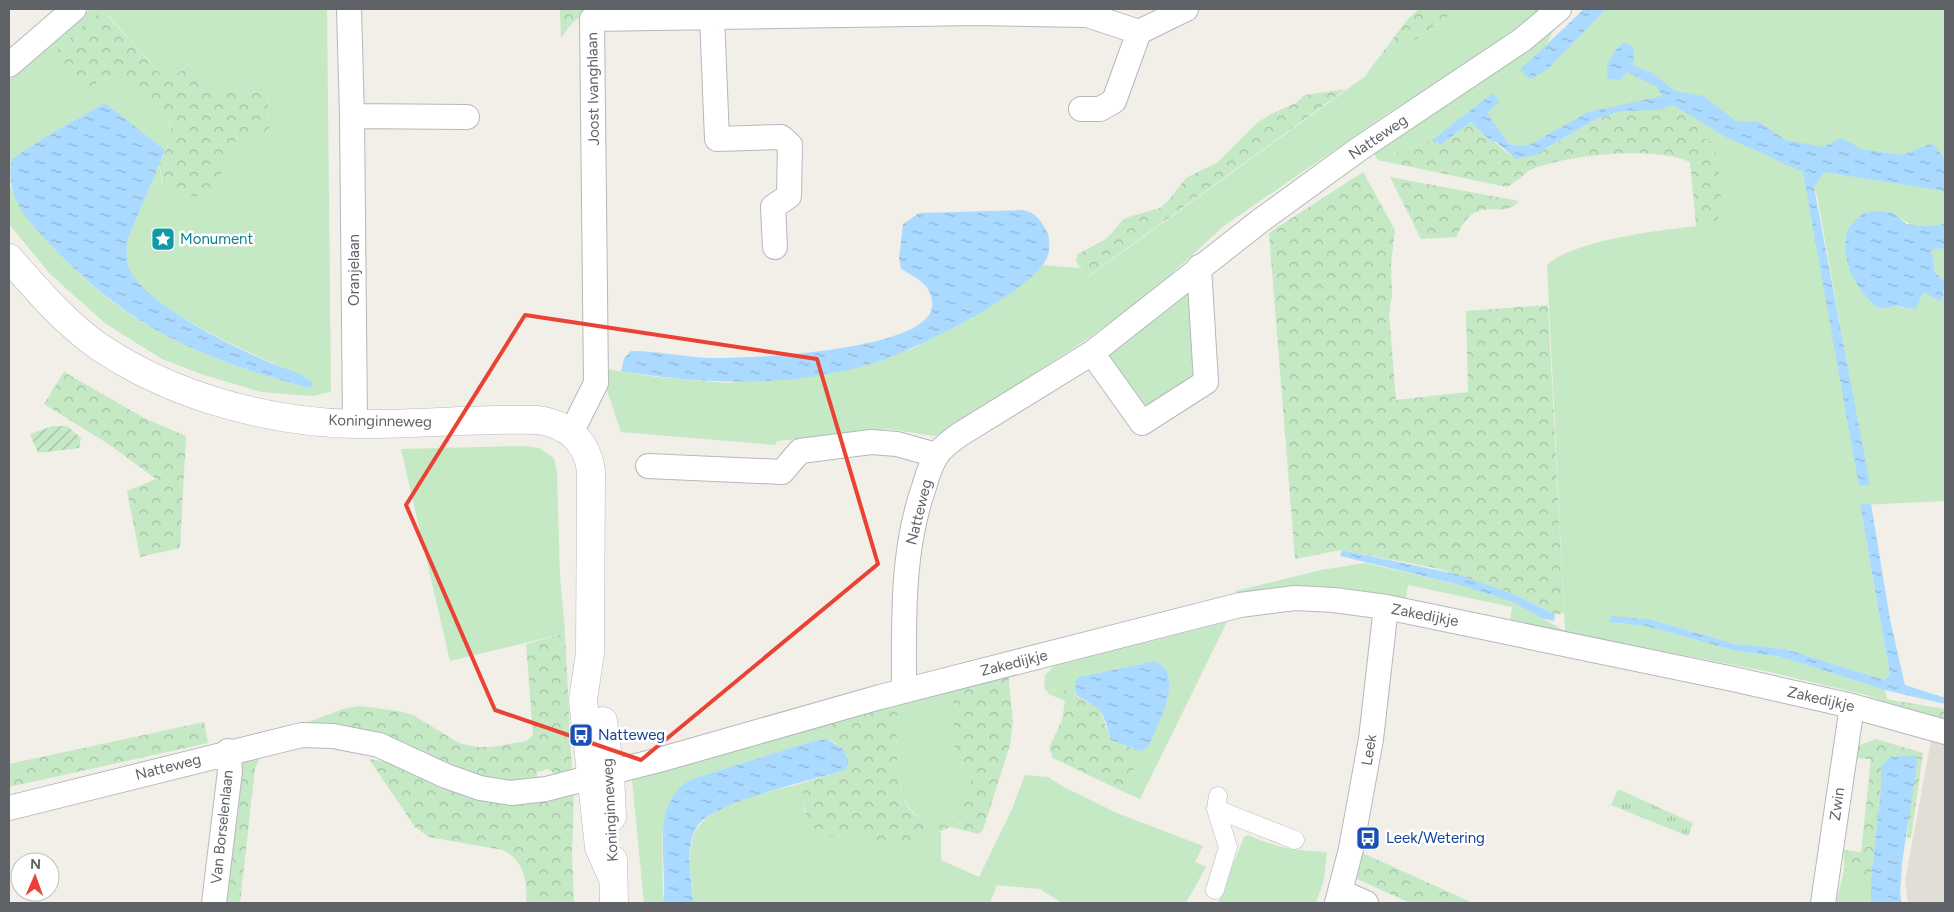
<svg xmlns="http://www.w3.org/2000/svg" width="1954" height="912" font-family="Figtree,sans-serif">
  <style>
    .education { fill: #e1ded6 }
    .grass { fill: #c5e8c5; fill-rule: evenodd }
    .forest { fill: url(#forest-crowns) }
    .park { fill: url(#park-tufts) }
    .garden { fill: url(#garden-furrows) }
    .water { fill: url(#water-ripples) }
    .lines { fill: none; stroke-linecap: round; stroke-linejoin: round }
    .pedestrian-casing { stroke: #b5b8bc; stroke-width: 19 }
    .minor-casing { stroke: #b5b8bc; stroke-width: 26 }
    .tertiary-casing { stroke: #b5b8bc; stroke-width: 29 }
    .pedestrian { stroke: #fff; stroke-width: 18 }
    .minor { stroke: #fff; stroke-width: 24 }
    .tertiary { stroke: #fff; stroke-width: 28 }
    .marked { fill: none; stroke: #ea4335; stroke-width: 4; stroke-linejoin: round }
    .labels { text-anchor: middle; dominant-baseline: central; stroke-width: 5; stroke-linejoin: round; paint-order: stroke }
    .street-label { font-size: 15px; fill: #5f6368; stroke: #fff }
    .culture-label { font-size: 15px; fill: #0d838f; stroke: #fff; text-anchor: start }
    .transit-label { font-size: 15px; fill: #164399; stroke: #fff; text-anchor: start }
  </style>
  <defs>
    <pattern id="forest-crowns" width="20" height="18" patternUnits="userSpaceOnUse" patternTransform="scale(1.25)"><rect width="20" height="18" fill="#c5e8c5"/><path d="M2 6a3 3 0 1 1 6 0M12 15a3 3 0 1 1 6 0" fill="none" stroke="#a3c0a4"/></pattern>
    <pattern id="park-tufts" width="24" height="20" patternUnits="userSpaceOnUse" patternTransform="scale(1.25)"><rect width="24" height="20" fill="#c5e8c5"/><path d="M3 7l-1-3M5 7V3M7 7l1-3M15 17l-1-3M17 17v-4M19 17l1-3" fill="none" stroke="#a3c0a4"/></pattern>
    <pattern id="garden-furrows" width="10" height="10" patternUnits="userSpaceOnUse" patternTransform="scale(1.25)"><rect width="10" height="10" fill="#c5e8c5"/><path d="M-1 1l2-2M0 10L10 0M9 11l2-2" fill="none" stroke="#a3c0a4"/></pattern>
    <pattern id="water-ripples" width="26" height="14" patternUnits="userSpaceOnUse" patternTransform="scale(1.25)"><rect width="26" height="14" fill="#aadaff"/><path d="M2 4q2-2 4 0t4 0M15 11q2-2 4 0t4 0" fill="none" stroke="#8eb4d2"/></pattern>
  </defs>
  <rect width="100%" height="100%" fill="#f1efe8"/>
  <!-- education -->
  <path class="education" d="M1931 741 1945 744V903H1908L1905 881Z"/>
  <!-- grass -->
  <path class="grass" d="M90 9H327L331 392 312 396 261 392 201 374 162 359 106 324 50 274 9 224V184C20 208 36 226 53 246 124 328 207 360 309 388L308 378C267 361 154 313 133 276 126 263 125 252 128 239L159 164 162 185 174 195 205 197 218 184 230 146 239 138 266 134 269 127 267 90C249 80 218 94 204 84 198 79 194 69 190 63L167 81 107 14 99 12 89 87 116 74H123C137 87 174 115 172 135 172 140 167 145 165 150L105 103 47 136 12 159 9 173V80Z
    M1458 9H1542L1485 55 1390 112 1225 225 1147 296 1083 342 940 434 934 436 889 429 777 441 775 445 621 432 606 387 607 369 657 377 728 383 910 350 997 302 1024 283 1041 265 1080 268 1088 277Z
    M1606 9H1945V224C1922 226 1912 230 1894 213L1846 257C1853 278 1861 296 1880 309L1895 306 1903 308 1923 292 1942 302 1945 284V501L1860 505 1890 675 1883 680 1785 649 1735 644 1652 620 1615 623 1646 626 1736 651 1781 657 1885 690 1887 700 1770 672 1510 621 1512 607 1408 585 1406 600C1350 585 1292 581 1235 594L1236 591 1321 570 1365 563 1456 584 1513 602 1565 631 1547 265C1576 238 1676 228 1716 224L1699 136 1698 116 1588 112 1527 146 1509 144 1486 112 1493 93 1433 139 1378 160 1373 152 1560 17 1544 50 1520 70H1547ZM1814 187 1817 196 1869 485 1859 486Z
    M1945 248V281L1935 273 1932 250Z
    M1185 289 1196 294 1190 303 1193 386 1158 407 1145 406 1107 353Z
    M522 446 539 448 554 458 557 472 560 576 565 633 450 661 401 449Z
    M1227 622 1140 799 1124 792 1141 751 1148 747 1154 661 1079 677 1075 681 1076 695 1064 689H1054L1049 694 1044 688 1045 675 1054 666Z
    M953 686 959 766 972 779V784L957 824 951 827C941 824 926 822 918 816 890 798 898 730 898 700Z
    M830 718 831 741 826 739 813 741 692 779 665 818 662 835 663 903H644L632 780 634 777Z
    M1025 775 1048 777 1064 787 1117 813 1203 846 1195 862 1206 867 1186 903H1062L1040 889 997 885 990 903H693C692 882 687 858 693 838 702 803 772 792 803 783L804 811 831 836 859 834 873 838 889 847 941 831V860L979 877 1012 809Z
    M1248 835C1277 848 1296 851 1327 852L1324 879 1316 903H1218L1244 837Z
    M1844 870 1871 878V903H1836Z"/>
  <!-- forest -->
  <path class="forest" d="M560 9H583V15L572 23 561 38Z
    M1419 9H1458L1365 76 1407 20Z
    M99 12 106 14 167 81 191 63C194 69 198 79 204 84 217 94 249 80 267 90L269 127 266 134 239 138 230 146 218 184 213 192 205 197 174 195 164 191 159 164 172 137 171 125 161 110 123 74H116L89 87 81 84 56 58 57 50Z
    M1346 89 1087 277 1076 261 1078 254 1106 239 1125 218 1160 208 1169 200 1186 178 1218 162 1257 123 1271 114 1296 103 1305 95Z
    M1622 111 1698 115 1699 136 1714 143C1717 165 1727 205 1716 224L1696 226 1690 162C1655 146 1572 154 1535 168 1524 172 1517 182 1507 187L1378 160 1433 139 1440 145 1471 122 1511 156 1546 149 1596 119Z
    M1363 172 1395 230 1391 264 1392 296 1389 314 1396 400 1468 392 1466 311 1548 305 1564 613 1555 615 1518 596 1440 569 1342 550 1295 559 1269 233Z
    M1390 177 1519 201C1508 215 1493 206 1479 211 1467 214 1461 227 1456 237L1421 239Z
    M64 372 146 419 186 436 180 548 140 557 127 491 156 479 110 445 44 404Z
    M565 633 572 774 562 779 548 769 537 772V781L508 786 287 730 346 708 359 706 399 711 413 715 459 743 476 747H491L526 741 533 735 526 644Z
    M1008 671 1013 722 1010 745 983 830 979 834 951 827 910 842 889 847C879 843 872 837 861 835 851 832 840 838 830 836 804 832 803 804 803 783L845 770 836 743 831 741 830 718 898 700C898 730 890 798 917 816 926 822 941 824 951 826L957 824 972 779 959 766 955 757 953 686Z
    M1057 688 1064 689 1099 708 1111 740 1141 751 1124 792 1053 758 1049 748 1062 720 1065 701 1049 694Z
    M1867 696 1945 709V721Z
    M204 722 208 743 9 787V764Z
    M1876 739 1923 753 1911 838 1907 837 1915 755 1890 757 1881 766V789L1871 878 1844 870V850L1861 852 1871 759 1855 758 1857 746Z
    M264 750 255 768 240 903H218L233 762Z
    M369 759 386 762 408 771 574 791 572 854 574 903H526C528 881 524 861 503 850L429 837 415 827Z
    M1356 850 1473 903H1410L1353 877Z"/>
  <!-- park -->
  <path class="park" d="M1618 789 1693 823 1688 836 1611 805Z"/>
  <!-- garden -->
  <path class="garden" d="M53 426H67L81 438 79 448 38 453 30 434Z"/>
  <!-- water -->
  <path class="water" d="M1584 9H1606L1547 70 1530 79 1520 70Z
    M1625 42 1634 48 1633 66 1651 72 1675 91 1703 96 1736 121 1759 122 1785 140 1823 147 1842 138 1861 149 1902 155 1933 143 1945 160V191L1824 172 1814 187 1870 485 1859 486 1803 172 1726 137 1673 105 1658 110 1622 111 1596 119 1535 155 1516 159 1496 142 1491 141 1471 122 1440 145 1433 139 1493 93 1499 102 1487 113 1509 144 1527 146 1588 112 1662 96 1656 86 1627 72 1620 80 1608 79C1604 63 1612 52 1625 42Z
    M105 103 165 150 128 239C125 253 126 266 135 278 158 310 230 345 266 361 282 368 302 372 314 384L309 388C200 358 129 329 50 244 26 218 4 197 12 159L47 136Z
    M1023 210C1036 213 1041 220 1047 232 1050 238 1050 251 1047 258 1032 292 914 350 877 362 793 388 707 385 621 371L624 358 631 351C658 351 684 357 710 358 746 359 927 351 932 307 934 286 917 278 901 269L899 259 903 224 919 213Z
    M1879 211 1894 213 1906 224 1924 226 1945 224V248L1932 250 1935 273 1945 281 1942 302 1923 292 1916 309 1895 306 1880 309C1857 294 1837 256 1849 228 1852 223 1859 218 1863 213Z
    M1871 504 1890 619 1905 685 1945 698V704L1885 690 1781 657 1736 651 1646 626 1609 622 1611 616 1652 620 1735 644 1785 649 1884 680 1890 675 1860 505Z
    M1342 550 1460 575 1518 596 1555 615 1554 621 1541 618 1513 602 1456 584 1340 556Z
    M1154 661C1187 672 1157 727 1148 747L1141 751 1111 740C1102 710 1104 710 1076 695L1075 681 1079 677Z
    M827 739 843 749 849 764 845 770C814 780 711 802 697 827 684 848 692 880 693 903H663C669 863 647 804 692 779L813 741Z
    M1915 755 1917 764 1902 863 1900 894 1902 903H1871V878L1881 789V766L1890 757Z"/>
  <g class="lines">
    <!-- pedestrian casing -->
    <g class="pedestrian-casing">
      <path id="pedestrian" d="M1216 809 1295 840
        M1215 890 1228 847 1216 809 1218 796"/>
    </g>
    <!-- minor casing -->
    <g class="minor-casing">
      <path id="minor" d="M349 9 352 116 355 424
        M712 17 717 139 781 137 790 145 789 196 773 207 775 247
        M1139 32 1186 9
        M9 65 74 9
        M1081 109H1100L1114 101 1139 32
        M352 116 467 117
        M1092 353 1142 423 1206 382 1199 267
        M571 433 596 383 592 19 978 13 1087 15 1139 32
        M648 466 782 472 800 451 871 442 897 444 936 455
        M904 691C904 623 901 552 924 487 927 477 930 465 937 455 942 447 951 441 959 435L1092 353 1260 221 1359 149 1522 40 1559 9
        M9 808 302 735 333 736 379 745 446 776 480 788 511 793 546 789 659 760 880 697 1240 605 1295 598 1334 600 1386 607 1733 679 1852 706 1945 732
        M1341 892 1366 903
        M214 903 230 771 228 751
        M1337 903 1351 849 1371 739 1386 607
        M1823 903 1852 706"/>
    </g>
    <!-- tertiary casing -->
    <g class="tertiary-casing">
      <path id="tertiary" d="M9 258C37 290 66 324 101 348 175 397 268 422 356 424 416 425 477 418 538 420 567 424 587 441 591 471L590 653 583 700 599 847 613 879
        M603 721 610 773 612 817
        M613 860 614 903"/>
    </g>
    <!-- pedestrian -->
    <use href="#pedestrian" class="pedestrian"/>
    <!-- minor -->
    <use href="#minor" class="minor"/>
    <!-- tertiary -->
    <use href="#tertiary" class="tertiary"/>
  </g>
  <!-- marked area -->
  <path class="marked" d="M525 315 817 359 878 564 641 760 495 710 406 505Z"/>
  <!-- icons -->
  <defs>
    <g id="sight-square" transform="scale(1.25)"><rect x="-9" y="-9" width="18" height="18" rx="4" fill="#0f9aa8" stroke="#fff"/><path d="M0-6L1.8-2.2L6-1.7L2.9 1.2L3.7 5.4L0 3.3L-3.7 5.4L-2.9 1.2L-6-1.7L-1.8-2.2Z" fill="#fff"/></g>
    <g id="bus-square" transform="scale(1.25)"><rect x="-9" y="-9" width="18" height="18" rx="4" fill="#1a4fb4" stroke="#fff"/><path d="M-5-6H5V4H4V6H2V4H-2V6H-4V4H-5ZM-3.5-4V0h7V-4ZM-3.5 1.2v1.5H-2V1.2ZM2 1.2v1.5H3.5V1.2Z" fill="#fff"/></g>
  </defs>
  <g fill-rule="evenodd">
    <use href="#sight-square" x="163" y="239"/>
    <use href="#bus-square" x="581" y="735"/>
    <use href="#bus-square" x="1368" y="838"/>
  </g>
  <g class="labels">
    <!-- street labels -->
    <g class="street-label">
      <text transform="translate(593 89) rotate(-91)">Joost Ivanghlaan</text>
      <text transform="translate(1378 137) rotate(-34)">Natteweg</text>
      <text transform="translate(354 270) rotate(-90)">Oranjelaan</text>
      <text transform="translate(380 421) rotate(1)">Koninginneweg</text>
      <text transform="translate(919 512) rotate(-76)">Natteweg</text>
      <text transform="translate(1425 615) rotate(11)">Zakedijkje</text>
      <text transform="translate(1014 663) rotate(-14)">Zakedijkje</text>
      <text transform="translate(1821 699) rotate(13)">Zakedijkje</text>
      <text transform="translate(1369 750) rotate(-81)">Leek</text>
      <text transform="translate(168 767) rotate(-14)">Natteweg</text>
      <text transform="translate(1837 804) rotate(-82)">Zwin</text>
      <text transform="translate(610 810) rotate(-93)">Koninginneweg</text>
      <text transform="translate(222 827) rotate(-84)">Van Borselenlaan</text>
    </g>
    <!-- culture labels -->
    <g class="culture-label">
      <text x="180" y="239">Monument</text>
    </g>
    <!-- transit labels -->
    <g class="transit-label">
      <text x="598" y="735">Natteweg</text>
      <text x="1386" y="838">Leek/Wetering</text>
    </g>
  </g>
  <!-- border -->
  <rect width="1954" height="912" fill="none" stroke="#5f6368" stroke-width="20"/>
  <!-- north arrow -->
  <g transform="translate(35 877) rotate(2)"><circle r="24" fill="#ffffff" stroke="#bfc1c3"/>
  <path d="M0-4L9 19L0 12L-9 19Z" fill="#ea4335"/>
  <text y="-8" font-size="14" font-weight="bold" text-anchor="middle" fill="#5f6368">N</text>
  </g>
</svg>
